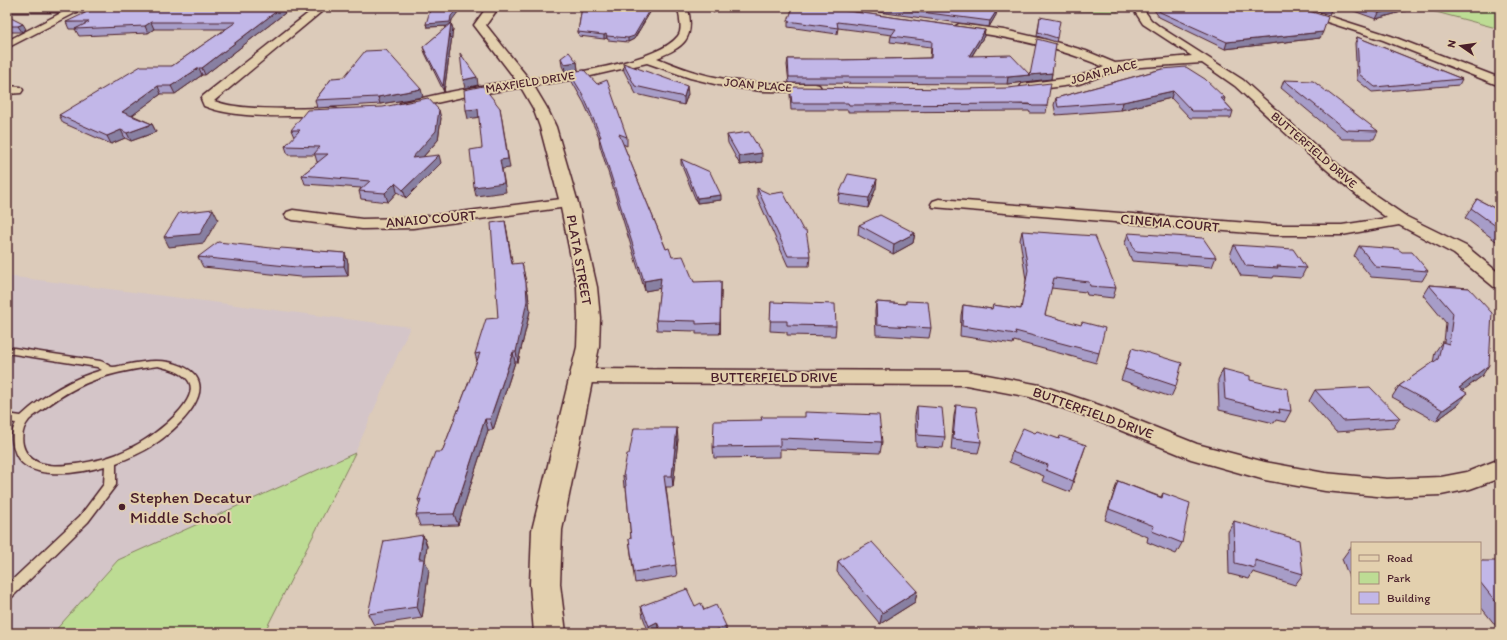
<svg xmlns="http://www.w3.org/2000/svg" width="1507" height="640" font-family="Itim,sans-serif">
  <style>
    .built { fill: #d4c5c8 }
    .green { fill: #bddc94; stroke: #847e60 }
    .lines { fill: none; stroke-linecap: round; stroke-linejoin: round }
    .lane-casing { stroke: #4a1f2b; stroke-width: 3 }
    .street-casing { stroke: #4a1f2b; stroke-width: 3 }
    .secondary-casing { stroke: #4a1f2b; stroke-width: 3 }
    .lane { fill: #e3d0ae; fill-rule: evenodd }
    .street { fill: #e3d0ae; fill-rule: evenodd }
    .secondary { fill: #e3d0ae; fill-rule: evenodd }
    .wall { fill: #a79dc8; stroke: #4a1f2b }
    .shaded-wall { fill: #8880a2; stroke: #4a1f2b }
    .building { fill: #c2b7e8; stroke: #4a1f2b }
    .poi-dot { fill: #4a1f2b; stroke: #e3d0ae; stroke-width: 1.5 }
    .labels { text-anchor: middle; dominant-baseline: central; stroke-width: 4; stroke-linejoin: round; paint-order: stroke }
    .far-street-label { font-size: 12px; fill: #4a1f2b; stroke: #e3d0ae }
    .street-label { font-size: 14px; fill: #4a1f2b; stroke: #e3d0ae }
    .near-poi-label { font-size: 17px; fill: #4a1f2b; stroke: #e3d0ae; text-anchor: start }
  </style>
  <rect width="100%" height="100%" fill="#dccbba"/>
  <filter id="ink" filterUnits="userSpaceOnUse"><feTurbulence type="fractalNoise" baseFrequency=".025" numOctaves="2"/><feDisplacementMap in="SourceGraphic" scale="8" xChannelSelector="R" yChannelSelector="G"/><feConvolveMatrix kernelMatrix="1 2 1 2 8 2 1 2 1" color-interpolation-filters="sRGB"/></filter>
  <g filter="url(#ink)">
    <!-- built -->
    <path class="built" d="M7 276 410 327 355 453 118 560 53 633H7Z"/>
    <!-- green -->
    <path class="green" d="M1024 7H1115L1118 12 1050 10Z
      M1417 7H1500V29Z
      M355 453 264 633H53L118 560Z"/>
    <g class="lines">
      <!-- lane casing -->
      <g class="lane-casing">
        <path id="lane" d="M7 347 100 361C105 362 109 367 113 367 117 367 122 365 125 365 145 361 164 358 182 366 227 386 174 432 152 446 141 453 129 458 116 463V485L88 522 12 597 7 599V585L80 516 104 484 105 466C81 473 23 484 14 449 11 439 11 432 16 423L7 422V414L21 416C44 395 72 378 102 370L97 367 7 353ZM158 366C168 369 178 370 186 378 207 397 153 436 138 444 124 452 109 458 93 461 71 465 31 474 23 445 21 436 23 427 29 420 34 415 41 411 46 407 84 379 112 372 158 366Z"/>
      </g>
      <!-- street casing -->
      <g class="street-casing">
        <path id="street" d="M7 7H122L123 9 118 12H77L7 48V41L63 12H7Z
          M255 7H327L214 101C243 112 300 108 332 108L337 109 338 112 337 115C326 117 313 116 302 116 270 116 234 118 204 106L201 99 203 96 311 11H259L255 10Z
          M676 7H687L688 9C695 40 683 47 657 58 674 65 692 72 710 76 744 84 780 84 815 84L819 85 821 88 819 91 815 92 762 91 723 86 690 78 647 63 582 78 467 96 405 110 400 109 399 106 400 103C429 96 458 90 486 85 527 79 653 68 678 36 681 32 681 26 680 21 680 16 679 11 676 7Z
          M1132 7H1142L1151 20 1160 27 1243 80 1317 147 1369 191 1407 217 1466 246 1500 274V288L1494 287 1454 254 1399 225 1342 235H1274L933 207 931 204 933 201 939 199 1274 225H1342L1387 218 1359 197 1307 153 1235 86 1202 63 1126 68 1117 70 1079 84 1026 91 1022 90 1020 87 1022 84 1077 77 1104 67C1057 47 1009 37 959 30L954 27 959 24 1004 30 1052 41 1086 51 1115 63 1192 56 1143 24Z
          M1285 7H1300L1391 36 1500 78V86L1383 40 1287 9Z
          M7 86 21 87 23 90 21 93 7 94Z
          M569 198 575 200 577 203 575 206 413 228 362 229 293 220 287 218 285 215 287 212 293 210 362 219 413 218Z
          M581 369 966 371 1040 385 1099 405 1197 444 1265 462 1325 473 1387 479 1441 477 1467 472 1500 459V478L1470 489 1441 495 1387 497 1325 491 1265 480 1191 459 1083 415 1030 397 966 385 581 383 574 381 571 376 574 371Z"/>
      </g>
      <!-- secondary casing -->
      <g class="secondary-casing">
        <path id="secondary" d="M487 7H499L486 25 532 83 547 108 556 127 578 203 597 287 600 318 599 347 562 530 560 584 566 633H534L530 584 532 530 577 347 578 318 577 287 560 203 540 127 533 108 519 84 474 25Z"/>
      </g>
      <!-- lane -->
      <use href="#lane" class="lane"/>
      <!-- street -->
      <use href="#street" class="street"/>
      <!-- secondary -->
      <use href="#secondary" class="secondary"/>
    </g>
    <!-- wall -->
    <path class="wall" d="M582 7H652V9L634 39 628 42 608 40 607 38 604 39 579 36 578 32Z
      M841 7H976L997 10 996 15 989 27Z
      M1152 7H1296L1320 38 1225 49 1159 17Z
      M1305 7H1332L1329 15Z
      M1343 7H1419L1376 19Z
      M826 8 985 30 984 36 972 56 1030 75 1052 73 1051 79 1007 84 789 83 787 65 788 59 840 60 930 58 931 47 890 42 891 36 892 35 838 28 837 34 788 27V21Z
      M285 13 205 75H202L175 94H161L132 115 152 124 156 132 131 141 125 138 111 144 63 123 59 115 172 66 226 29H154L148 33 79 36 75 29H69L66 22Z
      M7 16 26 29 22 32H7Z
      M1040 17 1057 38 1056 42 1037 36Z
      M452 20 451 23 453 29 444 92 425 53 423 47 448 26 427 27 426 24Z
      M1357 37 1462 79 1459 85 1372 92 1357 80 1355 43Z
      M561 58 577 62 578 70 565 72 562 66Z
      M623 63 688 94 684 105 636 94 624 71Z
      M1162 69 1225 98 1224 101 1233 111 1231 118H1190L1171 98 1121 110 1056 115 1054 105 1056 98Z
      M569 72 627 137V146L623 144 666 249 672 257 694 282 721 290 720 334H696V331L657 330 656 320 660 288 645 291 600 146 599 137 584 103 571 80Z
      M332 78 423 97 380 104 317 108 315 100Z
      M1284 80 1378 131 1374 139H1342L1281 88Z
      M790 87 1047 106 1046 113H1030L1029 111 848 112V110H791L790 94Z
      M441 118 438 140 423 157 441 163 406 198 397 192 388 202 361 199 359 191 361 188 305 184 302 175 318 162H317L315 155H288L285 146 294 137 291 130Z
      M727 135 762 162 740 165 728 143Z
      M681 159 721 200 697 203 681 164Z
      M757 188 810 256 809 266H788L757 197Z
      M876 188 868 208 838 203 839 194Z
      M1477 199 1500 211V244L1465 218Z
      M505 221 512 264 528 293 530 311 518 362H515L495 424 493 430H488L458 525 420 526 416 515 420 504 418 500 442 452 477 361 475 354 498 318Z
      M859 225 915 233 913 243 893 254 858 235Z
      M1022 231 1116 288 1113 298 1087 295 1086 292 1051 288 1045 315 1099 353 1096 363 1014 341 1013 344 960 336 961 315 963 305 992 309 993 305 1021 309 1026 280 1020 240Z
      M1128 233 1216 257 1212 267 1132 261 1125 243Z
      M1234 245 1306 268 1301 278 1274 276 1273 278 1241 276 1230 255Z
      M1359 246 1428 271 1422 281 1371 277 1354 256Z
      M280 249 345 253 348 263V276L300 277 203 267 198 257Z
      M1429 285 1469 288 1482 376 1463 390 1459 404 1436 421 1392 397 1399 386 1433 363 1435 352 1442 342H1444L1446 323 1423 295Z
      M906 301 931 328 929 338 876 335 875 312 876 302 906 304Z
      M771 302 836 326 835 336 787 335V332L770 331Z
      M1132 348 1176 386 1171 397 1121 380Z
      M1223 369 1250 380 1291 411 1285 422 1276 420 1274 423 1219 410 1218 380Z
      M1315 390 1400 418 1393 428 1336 432 1309 401Z
      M956 405 981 442 978 453 951 450 954 416Z
      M917 406 945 437 943 448 916 446 915 416Z
      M761 420 882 442 880 453 780 449V457L714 458 713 447Z
      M1035 433 1059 439 1086 445 1070 492 1042 481 1044 476 1009 462 1012 452Z
      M678 439 673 487H666L677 576 635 583 629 539 631 538 626 487H624L623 476 629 454Z
      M1118 481 1161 497 1163 493 1182 543 1176 554 1147 542 1148 537 1105 520 1114 492Z
      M1234 521 1303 574 1295 585 1253 572 1249 579 1229 574 1228 532Z
      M423 535 427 546 425 561 429 570 422 618 374 625 368 614Z
      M1350 548H1352V585L1342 559Z
      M838 561 917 591 915 602 880 624 837 572Z
      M1480 561 1500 563V626H1496L1480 606Z
      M641 606H695L704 610 726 626V633H649L643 617Z"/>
    <!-- shaded-wall -->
    <path class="shaded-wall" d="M282 7H284L285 13 205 75 202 68Z
      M459 7H462L452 20 451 26 427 27 426 24Z
      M651 7H652V9L634 39 628 42V38Z
      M719 7H728L713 13 712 10Z
      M1401 7H1419L1376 19 1379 13Z
      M997 10 996 15 989 27 990 21Z
      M151 22 154 29 148 33 145 26Z
      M451 23 453 29 444 92 443 86Z
      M23 24 26 29 22 32 18 26Z
      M985 30 984 36 968 62 969 56Z
      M1323 32 1320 38 1225 49 1227 42Z
      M606 34 607 38 604 39V35Z
      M577 62 578 70 565 72 564 64Z
      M199 68 202 75 175 94 171 86Z
      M1052 73 1051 79 1007 84 1008 77Z
      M477 77 478 85 465 88 463 80Z
      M158 86 161 94 126 120 122 112Z
      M687 86 688 94 684 105V97Z
      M421 89 423 97 380 104 378 97Z
      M1173 91 1171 98 1121 110 1123 102Z
      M500 108 510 168 502 169 506 192 476 196 474 187 500 160Z
      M478 109 480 117 468 119 466 110Z
      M439 110 441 118 438 140 414 167 412 158Z
      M152 124 156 132 131 141 127 133Z
      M121 130 125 138 111 144 107 136Z
      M762 153V162L740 165 739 156Z
      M439 155 441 163 406 198 403 190Z
      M877 179 876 188 868 208 869 198Z
      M395 183 397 192 388 202 385 193Z
      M721 195V200L697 203V198Z
      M213 209 218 219 204 243 169 247 164 237Z
      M505 221 507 231 514 274 512 264Z
      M915 233 913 243 893 254 894 244Z
      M345 253 348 263V276L344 266Z
      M522 263 528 293 530 311 518 362 516 352Z
      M661 278 662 288 645 291 644 281Z
      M721 281V290L720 334V323Z
      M513 352 515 362 495 424 493 430 490 419Z
      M1489 365 1482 376 1452 399 1459 388Z
      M1467 393 1459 404 1436 421 1443 410Z
      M485 419 488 430 458 525 454 514Z
      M677 428 678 439 673 487 672 476Z
      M423 535 427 546 425 561 429 570 422 618 417 607 419 559Z
      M917 591 915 602 880 624 882 613Z
      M657 622 659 633H650L649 626Z
      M726 626V633H714V631Z"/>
    <!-- building -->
    <path class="building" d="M98 7H282L202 68H199L171 86H158L122 112 152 124 127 133 121 130 107 136 59 115 141 66H172L236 22H151L145 26 75 29 89 22H66Z
      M431 7H459L451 16 450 22 426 24Z
      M582 7H651L634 36 628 38 607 36 606 34 604 35 578 32Z
      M712 7H719L712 10Z
      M793 7H825L826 8 985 30 969 56 1011 55 1030 75 1037 39 1056 44 1052 73 1008 77H789L788 59H840V60L931 58 932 41 891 36 896 29 837 22 838 28 788 21Z
      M883 7H976L997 10 990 21Z
      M1157 7H1296L1328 17 1323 32 1227 42 1160 12Z
      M1325 7H1332V9Z
      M1362 7H1401L1379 13Z
      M7 16 23 24 18 26H7Z
      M1040 17 1060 21 1057 38 1038 32Z
      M451 23 443 86 423 47Z
      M1357 37 1462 79 1375 87 1359 74Z
      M386 50 421 89 378 97 315 100 332 78 344 77 365 51Z
      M569 52 577 62 564 64 561 58Z
      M460 53 477 77 463 80Z
      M623 63 687 86 684 97 635 86Z
      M1186 67 1205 79 1225 98H1221L1233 111H1192L1173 91 1123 102 1058 107 1056 98 1162 69Z
      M584 70 597 84 607 80 627 137 619 134 666 249 669 248 672 257 683 256 694 282 721 281 720 323 696 324V321L656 320 661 278 644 281 599 137H601L583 95 569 72Z
      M1284 80 1313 81 1378 131 1346 130Z
      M1051 83 1047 106H1032L1030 104 849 105 848 103H792L790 87 961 89 1008 88Z
      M483 86 500 108 508 159 500 160 504 183 474 187 470 150 482 148 478 109 466 110 464 90Z
      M428 98 439 110 436 131 412 158 439 155 403 190 395 183 385 193 359 191 370 181 302 175 328 154H314L320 147 285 146 300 130H291L307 110 383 107Z
      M749 132 762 153 739 156 727 135Z
      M681 159 710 172 721 195 697 198Z
      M848 174 877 179 869 198 839 194Z
      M757 188 770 194 783 192 803 230H806L810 256H788Z
      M1477 199 1500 211V229L1471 208Z
      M213 209 200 234 164 237 179 213Z
      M880 215 915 233 894 244 859 225Z
      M505 221 512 264 522 263 526 283 527 301 516 352H513L492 413 490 419H485L454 514 416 515 421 499 418 500 435 452H442L480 353 475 354 486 319 498 318 491 223Z
      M1022 231 1095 236 1116 288 1090 286 1089 282 1054 278 1045 315 1081 325 1082 322 1105 328 1099 353 1015 331 1016 334 962 326 963 305 992 309 993 305 1021 309 1028 270Z
      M1128 233 1203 238 1216 257 1135 251Z
      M218 242 280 249 281 248 345 253 344 266 296 267 198 257Z
      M1234 245 1293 249 1306 268 1277 266 1278 268 1246 266Z
      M1359 246 1398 249 1402 252H1412L1428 271 1376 267Z
      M1429 285 1469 288 1492 313 1489 365 1459 388 1467 393 1443 410 1399 386 1438 359 1442 342 1449 344 1453 313Z
      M906 301 928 302 931 328 877 325 876 302 906 304Z
      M771 302 835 304 836 326 787 325V321H770Z
      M1132 348 1182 363 1176 386 1125 369Z
      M1223 369 1250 376V380L1288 389 1291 411 1279 409 1280 413 1225 399Z
      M1370 387 1400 418 1343 421 1315 390Z
      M956 405 976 407 981 442 953 439Z
      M917 406 942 408 945 437 918 435Z
      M805 412 879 415 882 442 780 438V446L713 447 714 421 762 420 761 417H805Z
      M634 428H677L672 476H664L676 565 634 572 629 539 631 538 625 476H623L627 454H629Z
      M1023 428 1035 433 1037 431 1059 439 1060 436 1086 445 1073 481 1046 470 1048 465 1012 452Z
      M1118 481 1162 498 1163 493 1190 503 1182 543 1152 531 1154 526 1109 509Z
      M1234 521 1299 540 1303 574 1255 560V568L1235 563Z
      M423 535 419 559H424L417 607 368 614 384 541Z
      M872 542 917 591 882 613 838 561Z
      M1480 561H1498L1500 563V607L1480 582Z
      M687 589 695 606 701 603 704 610 716 605 726 626 714 631 715 633H662L657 622 649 626 641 606Z
      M998 631 1043 632V633H998Z"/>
  </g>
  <!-- markers -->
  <circle class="poi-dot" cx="122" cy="507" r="4"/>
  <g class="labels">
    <!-- far-street labels -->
    <g class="far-street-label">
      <text transform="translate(1104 72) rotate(-14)">JOAN PLACE</text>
      <text transform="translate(530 82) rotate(-9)">MAXFIELD DRIVE</text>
      <text transform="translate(758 85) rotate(5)">JOAN PLACE</text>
      <text transform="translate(1314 150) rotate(41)">BUTTERFIELD DRIVE</text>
    </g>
    <!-- street labels -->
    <g class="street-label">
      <text transform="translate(431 219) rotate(-5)">ANAIO COURT</text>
      <text transform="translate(1170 223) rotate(5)">CINEMA COURT</text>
      <text transform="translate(579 260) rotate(80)">PLATA STREET</text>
      <text x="774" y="377">BUTTERFIELD DRIVE</text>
      <text transform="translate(1093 413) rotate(20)">BUTTERFIELD DRIVE</text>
    </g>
    <!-- near-poi labels -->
    <g class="near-poi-label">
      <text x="130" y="497">Stephen Decatur<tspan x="130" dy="20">Middle School</tspan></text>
    </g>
  </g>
  <!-- margin -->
  <rect width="1507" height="640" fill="none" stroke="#e3d0ae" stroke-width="24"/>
  <rect x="12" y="12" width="1483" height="616" fill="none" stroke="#4a1f2b" stroke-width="1.5" filter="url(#ink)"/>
  <!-- legend -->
  <rect x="1351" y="542" width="130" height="72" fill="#e3d0ae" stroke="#a6897a"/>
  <rect x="1359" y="555" width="20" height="6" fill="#e3d0ae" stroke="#a6897a"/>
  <text x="1387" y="562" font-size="12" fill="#4a1f2b">Road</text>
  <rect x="1359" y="572" width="20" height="12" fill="#bddc94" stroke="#a6897a"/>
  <text x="1387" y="582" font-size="12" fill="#4a1f2b">Park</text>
  <rect x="1359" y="592" width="20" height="12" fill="#c2b7e8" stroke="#a6897a"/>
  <text x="1387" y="602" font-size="12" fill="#4a1f2b">Building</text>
  <!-- north arrow -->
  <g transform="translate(1461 46) rotate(283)" stroke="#e3d0ae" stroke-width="3" paint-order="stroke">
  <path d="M0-3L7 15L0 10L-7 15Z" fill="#4a1f2b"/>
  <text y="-6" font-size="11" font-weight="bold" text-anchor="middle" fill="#4a1f2b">N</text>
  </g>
</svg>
